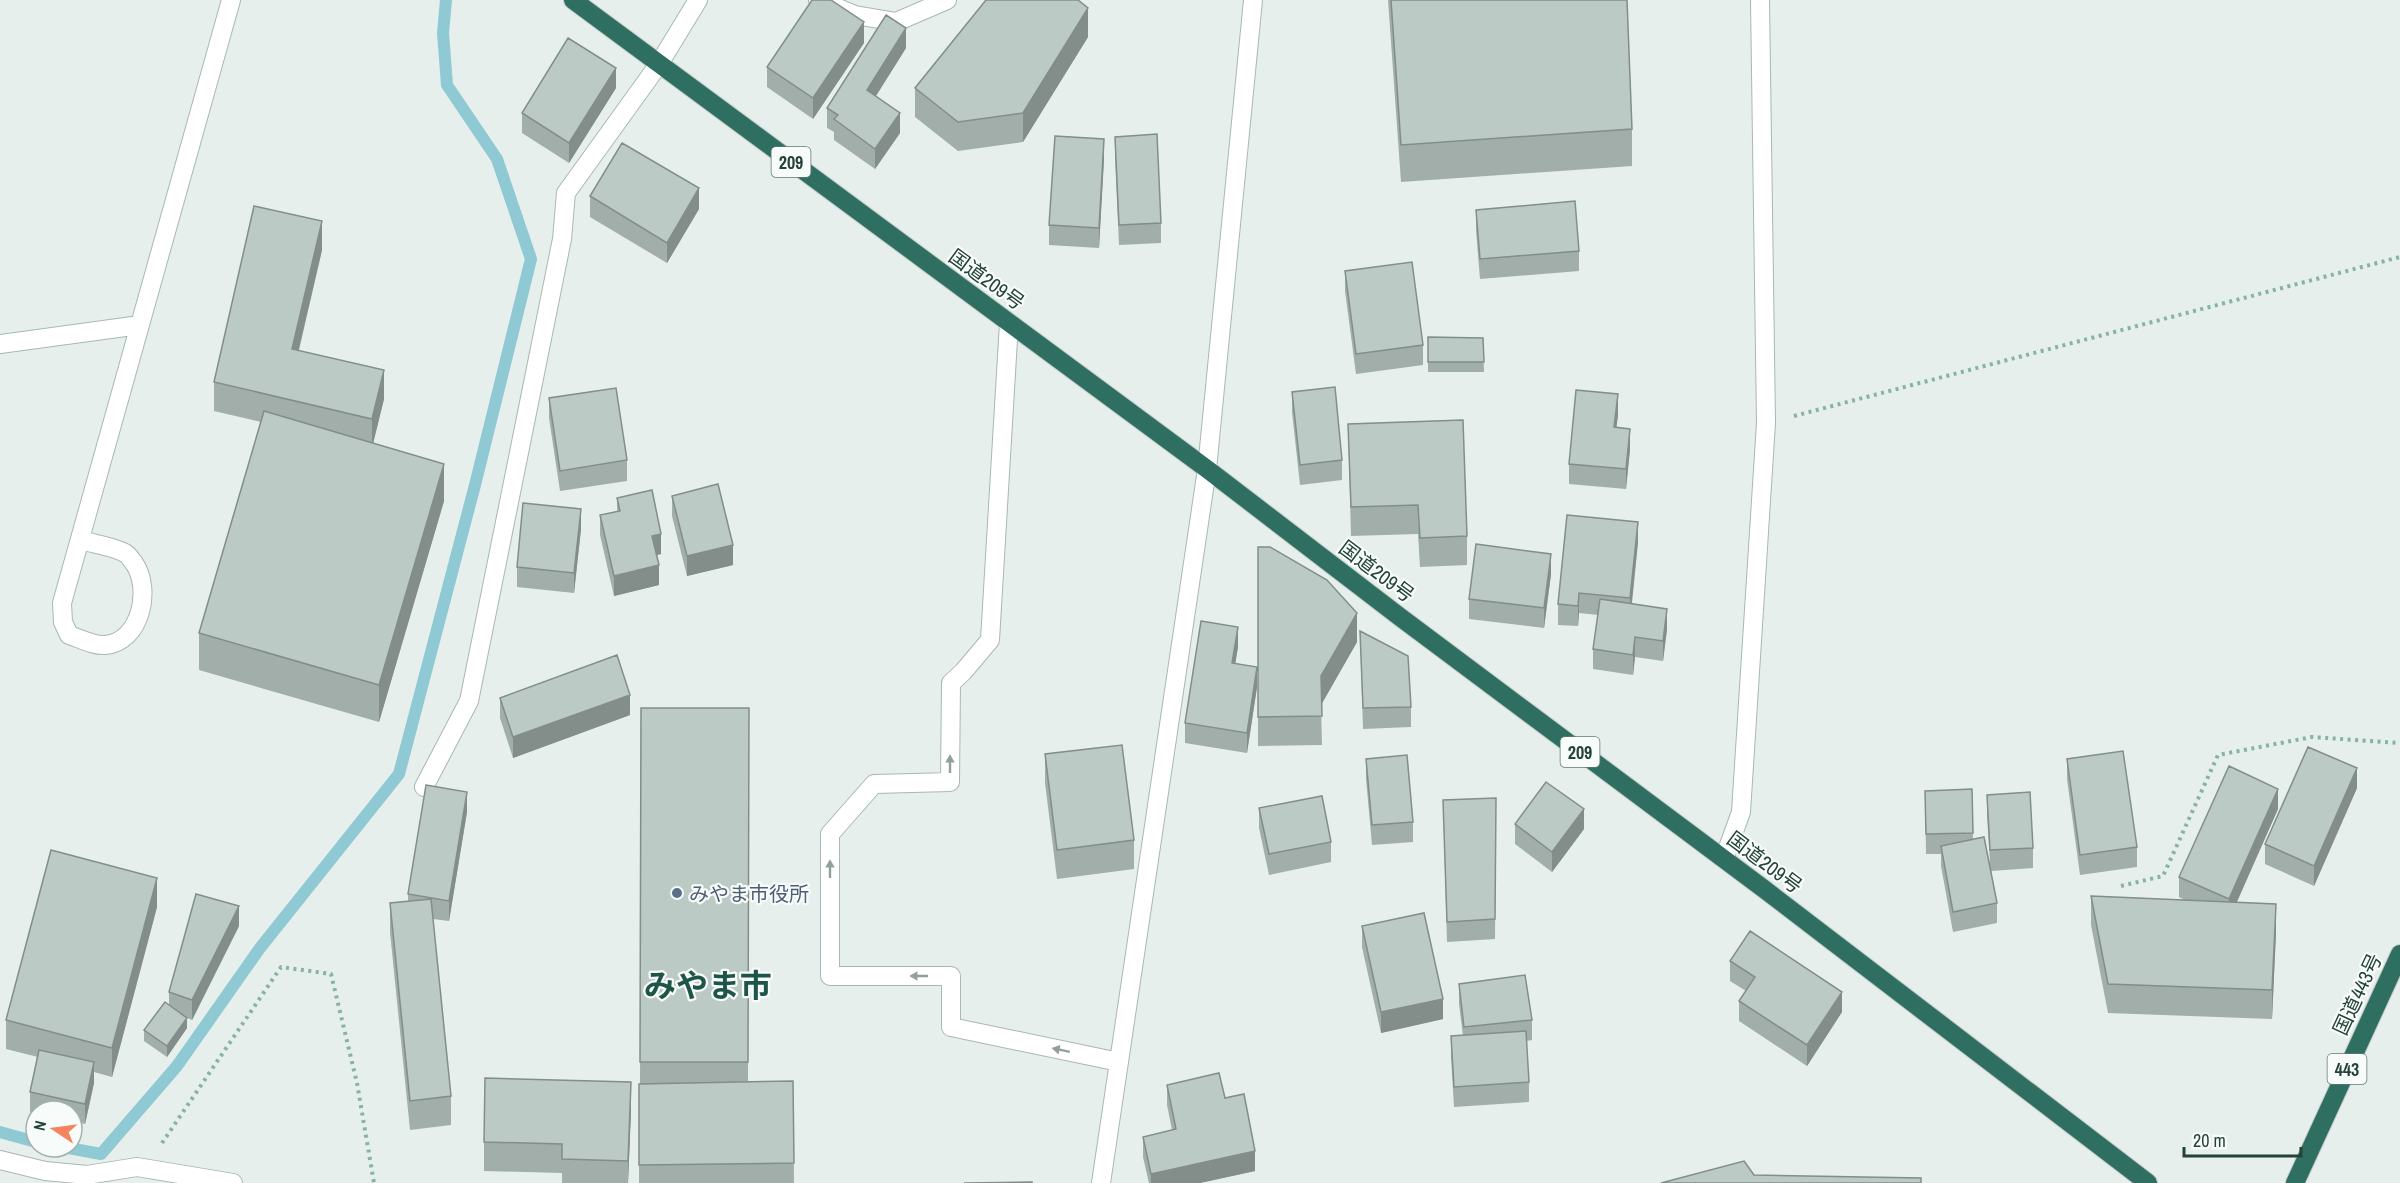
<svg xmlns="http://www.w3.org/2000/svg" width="2400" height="1183" font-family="'Archivo Narrow','Noto Sans JP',sans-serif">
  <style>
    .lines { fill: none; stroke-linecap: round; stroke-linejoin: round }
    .stream { stroke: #8ec9d4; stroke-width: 12 }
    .minor-casing { stroke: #a8b8b2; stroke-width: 20 }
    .highway-casing { stroke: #c2cac8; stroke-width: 20 }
    .path { stroke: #86b3a5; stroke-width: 4; stroke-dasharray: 3 4.5; stroke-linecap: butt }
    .minor { stroke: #fff; stroke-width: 18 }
    .highway { stroke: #2f6f62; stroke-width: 18 }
    .wall { fill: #a1aea9 }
    .shaded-wall { fill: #838d89 }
    .building { fill: #bbcac4; stroke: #838d89; stroke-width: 1.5 }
    .oneway { fill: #92a09c }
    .service-dot { fill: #5c6f8a; stroke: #f7fbf9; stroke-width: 2 }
    .labels { text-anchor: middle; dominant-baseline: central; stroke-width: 4.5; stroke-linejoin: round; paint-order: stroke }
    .shield { fill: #f7fbf9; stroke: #637a73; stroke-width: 1.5 }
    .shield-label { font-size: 18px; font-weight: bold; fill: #24423a }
    .street-label { font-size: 20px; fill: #24423a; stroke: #f7fbf9 }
    .service-label { font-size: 20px; fill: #4e5e75; stroke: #f7fbf9; text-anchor: start }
    .town-label { font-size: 32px; font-weight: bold; fill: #1f5548; stroke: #f7fbf9 }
  </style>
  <rect width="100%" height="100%" fill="#e6efeb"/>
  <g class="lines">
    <!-- stream -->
    <path class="stream" d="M0 1132 36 1142
      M63 1147 101 1154 177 1066 260 948 399 774 475 485 531 259 497 159 447 85 443 33 446 0"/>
    <!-- minor casing -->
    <g class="minor-casing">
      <path id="minor" d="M818 0 855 15 896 22 947 0
        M1009 323 990 640 963 672 951 683 950 782 874 784 830 834V976H951V1027L1119 1062
        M0 344 140 325
        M80 540C94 544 112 546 125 553 129 555 131 560 134 563 152 589 141 642 105 645 94 646 79 638 69 635L63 622 62 603 231 0
        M424 787 469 701 562 239 566 193 659 64 698 0
        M1724 859 1741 812 1766 423 1760 0
        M0 1160 45 1171 87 1175 137 1167 233 1183
        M1101 1183 1207 469 1253 0"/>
    </g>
    <!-- highway casing -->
    <g class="highway-casing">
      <path id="highway" d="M573 0 1207 469 1400 617 1764 889 2148 1183
        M2295 1183 2400 954"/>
    </g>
    <!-- path -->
    <path class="path" d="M1794 416 2400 257
      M2121 886 2163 876 2218 755 2312 737 2400 743
      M162 1143 281 967 331 974 357 1083 374 1183"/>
    <!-- minor -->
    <use href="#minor" class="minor"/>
    <!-- highway -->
    <use href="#highway" class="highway"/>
  </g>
  <!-- wall -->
  <path class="wall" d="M1388 0H1627L1632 129V166L1401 182Z
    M1088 37 1023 142 958 151 915 117V88Z
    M864 43 813 119 767 87V67Z
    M906 48 876 96 900 133 875 169 834 140V132L827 128V108Z
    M616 88 569 163 522 133V113Z
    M1115 137 1161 223V243L1119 245 1115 157Z
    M1104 159 1099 248 1049 245V225Z
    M590 196 699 209 667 263 590 217Z
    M1476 210 1579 251V271L1480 279 1476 230Z
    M322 250 299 350 384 399 373 443 444 501 379 722 199 670V633L261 422 214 411V382Z
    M1345 271 1423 345V365L1356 374 1345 291Z
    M1428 337 1483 338 1484 372H1428Z
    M1292 392 1342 460V480L1300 485 1292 412Z
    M549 398 627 460V481L560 491 549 418Z
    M1618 415 1616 428 1630 449 1626 489 1569 484V464Z
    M1348 424 1467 536V565L1420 567 1418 534 1351 536Z
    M672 496 733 565 687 576 672 516Z
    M617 498 661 554 657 555 659 585 614 596 600 535V515L617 511Z
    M581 529 574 593 517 587V567Z
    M1638 542 1632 604 1667 629 1663 661 1635 657 1633 675 1593 669V649L1598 615 1579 613 1578 626 1558 625V604Z
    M1258 547 1357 642 1321 705 1322 745 1258 746Z
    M1551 574 1544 628 1469 619V599Z
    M1360 631 1411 707V727L1363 729Z
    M1238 647 1235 664 1257 687 1247 753 1185 743V723Z
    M500 698 630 715 513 758 500 718Z
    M641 708H749L748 1082 793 1081 794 1183H639V1084H640Z
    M1045 754 1134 840V869L1057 879 1045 783Z
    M1366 759 1413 822V842L1372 845 1366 779Z
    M2067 759 2137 847V867L2080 875 2067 779Z
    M2357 788 2314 886 2265 864V844Z
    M1972 789 1973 839 1990 863 1987 815V795L2033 848V868L1991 871 1997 903V923L1953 932 1941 866V854H1926L1925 791Z
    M1496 798 1495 939 1447 942 1443 800Z
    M1259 808 1331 842V862L1269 875 1259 828Z
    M2278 809 2236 902 2276 933 2272 1019 2108 1013 2091 925V896L2185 900 2179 897V877Z
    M467 812 449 921 433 919 451 1096V1125L410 1130 390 932V903L408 901V894Z
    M1515 824 1584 829 1552 872 1515 844Z
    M157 907 112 1077 94 1072V1083L85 1124 72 1121V1111H36V1114L30 1112V1092L38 1057 6 1049V1020Z
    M239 926 192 1020 187 1018V1028L167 1057 144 1041V1030L169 1005V992Z
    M1362 926 1443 1019 1381 1033 1362 947Z
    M1730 961 1842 1012 1807 1066 1739 1021V1001L1746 991 1730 981Z
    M1459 984 1532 1020V1040L1526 1041 1529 1082V1102L1454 1107 1451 1057V1036H1463L1459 1004Z
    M1167 1085 1225 1098 1255 1171 1200 1183H1149L1143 1157V1137L1172 1130 1167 1105Z
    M631 1111 628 1183H562V1173L484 1171V1142Z"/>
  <!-- shaded-wall -->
  <path class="shaded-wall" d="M1088 8V37L1023 142V113Z
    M864 22V43L813 119V98Z
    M906 28V48L867 110V90Z
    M616 68V88L569 163V143Z
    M900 113V133L875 169V149Z
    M1104 139V159L1099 248V228Z
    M699 188V209L667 263V243Z
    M322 221V250L292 378V349Z
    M384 370V399L372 448V419Z
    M1618 394V415L1614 447V427Z
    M1630 429V449L1626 489V469Z
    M444 464V501L379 722V685Z
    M581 509V529L574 593V573Z
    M1638 522V542L1630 618V598Z
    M661 534V554L652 556V536Z
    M733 545V565L687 576V556Z
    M1551 554V574L1544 628V608Z
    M659 565V585L614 596V576Z
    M1579 593V613L1578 626V606Z
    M1667 609V629L1663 661V641Z
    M1357 613V642L1321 705V676Z
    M1238 627V647L1232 683V663Z
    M1635 637V657L1633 675V655Z
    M1257 667V687L1247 753V733Z
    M630 695V715L513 758V737Z
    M2357 768V788L2314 886V866Z
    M2278 789V809L2229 920V899Z
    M467 792V812L449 921V901Z
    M1584 809V829L1552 872V852Z
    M157 878V907L112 1077V1048Z
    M2276 904V933L2272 1019V990Z
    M239 906V926L192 1020V1000Z
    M1842 992V1012L1807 1066V1045Z
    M1443 999V1019L1381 1033V1012Z
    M187 1018V1028L167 1057V1046Z
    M94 1062V1083L85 1124V1104Z
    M631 1082V1111L628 1183V1161Z
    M1255 1151V1171L1200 1183H1151V1174Z"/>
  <!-- building -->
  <path class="building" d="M812 0H831L864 22 813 98 767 67Z
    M986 0H1078L1088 8 1023 113 958 122 915 88Z
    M1391 0H1627L1632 129 1401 145Z
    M886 15 906 28 867 90 900 113 875 149 834 119 838 115 827 108Z
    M568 38 616 68 569 143 522 113Z
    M1157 134 1161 223 1119 225 1115 137Z
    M1055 136 1104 139 1099 228 1049 225Z
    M622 143 699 188 667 243 590 196Z
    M1575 201 1579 251 1480 259 1476 210Z
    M254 206 322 221 292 349 384 370 372 419 214 382Z
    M1412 262 1423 345 1356 354 1345 271Z
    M1428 337 1483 338 1484 362H1428Z
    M1335 387 1342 460 1300 465 1292 392Z
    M616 388 627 460 560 471 549 398Z
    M1576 390 1618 394 1614 427 1630 429 1626 469 1569 464Z
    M264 411 444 464 379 685 199 633Z
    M1463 420 1467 536 1420 538 1418 505 1351 507 1348 424Z
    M718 484 733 545 687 556 672 496Z
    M652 490 661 534 652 536 659 565 614 576 600 515 620 511 617 498Z
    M523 503 581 509 574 573 517 567Z
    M1567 515 1638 522 1630 598 1579 593 1578 606 1558 604Z
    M1476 544 1551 554 1544 608 1469 599Z
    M1258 547H1270L1327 580 1357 613 1321 676 1322 716 1258 717Z
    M1600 599 1667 609 1663 641 1635 637 1633 655 1593 649Z
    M1201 621 1238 627 1232 663 1257 667 1247 733 1185 723Z
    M1360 631 1408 656 1411 707 1363 708Z
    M617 655 630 695 513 737 500 698Z
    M641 708H749L748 1062H640Z
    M1122 745 1134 840 1057 850 1045 754Z
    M2308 747 2357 768 2314 866 2265 844Z
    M2123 751 2137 847 2080 855 2067 759Z
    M1407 755 1413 822 1372 825 1366 759Z
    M2229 766 2278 789 2229 899 2179 877Z
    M1546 782 1584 809 1552 852 1515 824Z
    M426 785 467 792 449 901 408 894Z
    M1972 789 1973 833 1926 834 1925 791Z
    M2030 792 2033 848 1990 850 1987 795Z
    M1322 796 1331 842 1269 854 1259 808Z
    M1496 798 1495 919 1447 922 1443 800Z
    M1984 837 1997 903 1953 912 1941 846Z
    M51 850 157 878 112 1048 6 1020Z
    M196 894 239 906 192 1000 169 992Z
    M2091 896 2276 904 2272 990 2108 984Z
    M431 899 451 1096 410 1101 390 903Z
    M1424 913 1443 999 1381 1012 1362 926Z
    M1750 931 1842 992 1807 1045 1739 1001 1755 977 1730 961Z
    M1525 975 1532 1020 1464 1027 1459 984Z
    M165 1002 187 1018 167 1046 144 1030Z
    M1526 1031 1529 1082 1454 1087 1451 1036Z
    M39 1050 94 1062 85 1104 30 1092Z
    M1219 1073 1225 1098 1244 1094 1255 1151 1151 1174 1143 1137 1176 1129 1167 1085Z
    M485 1078 631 1082 628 1161 562 1159V1144L484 1142Z
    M793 1081 794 1163 639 1165V1084Z
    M1744 1161 1754 1175 1921 1178V1183H1661Z
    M1032 1182V1183H964Z"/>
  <!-- one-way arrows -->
  <defs><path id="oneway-solid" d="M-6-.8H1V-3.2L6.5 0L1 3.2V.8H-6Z" transform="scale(1.5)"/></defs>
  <g class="oneway">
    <use href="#oneway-solid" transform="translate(950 764) rotate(-90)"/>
    <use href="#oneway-solid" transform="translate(830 869) rotate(-90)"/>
    <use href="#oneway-solid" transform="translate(919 976) rotate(-180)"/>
    <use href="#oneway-solid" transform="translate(1061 1050) rotate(-168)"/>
  </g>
  <!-- markers -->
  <circle class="service-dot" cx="677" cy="893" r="6"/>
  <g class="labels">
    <!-- shield labels -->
    <g class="shield">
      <rect x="771.5" y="147" width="39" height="30" rx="4.5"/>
      <rect x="1560.5" y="737" width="39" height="30" rx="4.5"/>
      <rect x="2327.5" y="1054" width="39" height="30" rx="4.5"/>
    </g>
    <g class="shield-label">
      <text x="791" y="162">209</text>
      <text x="1580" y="752">209</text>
      <text x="2347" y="1069">443</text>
    </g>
    <!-- street labels -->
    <g class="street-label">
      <text transform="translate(987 279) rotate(36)">国道209号</text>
      <text transform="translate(1377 571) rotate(37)">国道209号</text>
      <text transform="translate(1765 862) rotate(37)">国道209号</text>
      <text transform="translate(2357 994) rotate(-65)">国道443号</text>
    </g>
    <!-- service labels -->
    <g class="service-label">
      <text x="689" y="893">みやま市役所</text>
    </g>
    <!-- town labels -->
    <g class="town-label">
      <text x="708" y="985">みやま市</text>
    </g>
  </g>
  <!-- north arrow -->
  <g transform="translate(54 1129) rotate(283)"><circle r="28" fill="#f7fbf9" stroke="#a3b1ad" stroke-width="1.5"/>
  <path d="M0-4.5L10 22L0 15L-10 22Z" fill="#f4845f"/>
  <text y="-9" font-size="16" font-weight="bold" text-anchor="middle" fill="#24423a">N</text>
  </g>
  <!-- scale -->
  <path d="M2184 1147v9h117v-9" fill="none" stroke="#24423a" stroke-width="3"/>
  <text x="2193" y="1147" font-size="18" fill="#24423a" stroke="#f7fbf9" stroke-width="4.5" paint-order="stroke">20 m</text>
</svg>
